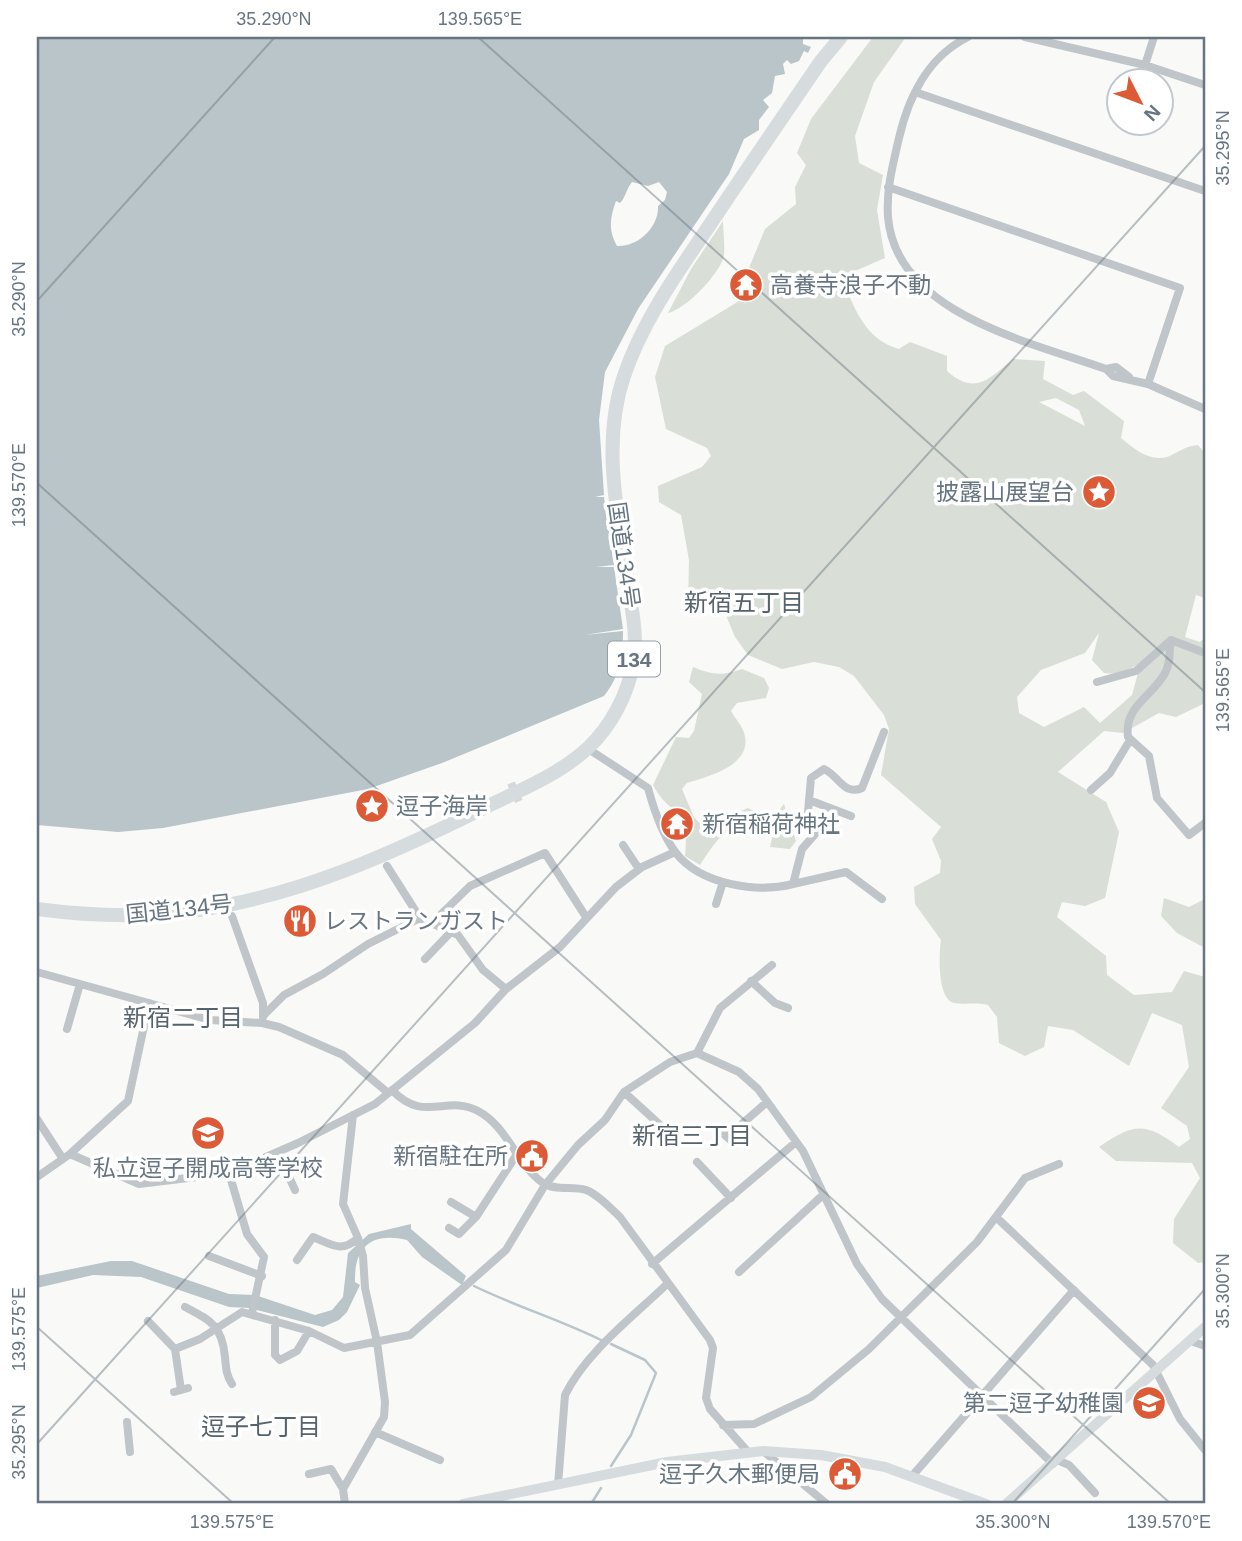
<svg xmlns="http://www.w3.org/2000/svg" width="1242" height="1541" font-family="Arial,'Noto Sans JP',sans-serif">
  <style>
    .green { fill: #d9ded6; fill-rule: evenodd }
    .water { fill: #b9c5c9; fill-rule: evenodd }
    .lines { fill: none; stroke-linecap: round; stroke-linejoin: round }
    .stream { stroke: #b9c5c9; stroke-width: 2.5 }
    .street-tunnel { stroke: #d4d8da; stroke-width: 8; stroke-dasharray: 8 4; stroke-linecap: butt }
    .street { stroke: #c0c5c9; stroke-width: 8 }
    .secondary { stroke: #d6dbde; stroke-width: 10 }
    .highway { stroke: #d6dbde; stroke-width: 14 }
    .ticks { fill: none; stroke: #667581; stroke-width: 2; stroke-opacity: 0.45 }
    .labels { text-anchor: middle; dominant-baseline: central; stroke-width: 7; stroke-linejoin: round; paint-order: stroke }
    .shield { fill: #fff; stroke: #949ea7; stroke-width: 2 }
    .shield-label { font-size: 21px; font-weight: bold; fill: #667581 }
    .poi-label { font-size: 23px; fill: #667581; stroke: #fff; text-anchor: start }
    .street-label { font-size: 23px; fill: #667581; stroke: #fff }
    .neighbourhood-label { font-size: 24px; fill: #57636c; stroke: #fff }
    .neatline { fill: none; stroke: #667581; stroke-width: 2.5 }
    .ticks-label { font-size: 18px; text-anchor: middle; fill: #667581 }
  </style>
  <rect width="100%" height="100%" fill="#f9f9f7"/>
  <!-- green -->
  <path class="green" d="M873 37H906L874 82 855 136 859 163 883 175 877 210 885 258 848 274 843 281C855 310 866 340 899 349L910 342 947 356V371C975 396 989 379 1013 359L1045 361 1043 379 1073 395 1084 391 1124 421 1121 438C1133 448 1149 462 1167 457 1178 453 1184 446 1198 445L1204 452 1205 598 1196 595 1185 637 1200 642 1205 637V703L1176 717 1159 713 1123 733 1104 731 1058 772 1106 802 1119 832 1105 898 1085 906 1062 902 1057 917 1106 956 1107 975 1134 995 1172 992 1184 971 1205 977V1262L1198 1263 1173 1243 1174 1219 1200 1178 1192 1163 1116 1161 1099 1147C1134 1123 1145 1122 1179 1147L1190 1139 1187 1126 1161 1108 1189 1067 1182 1025 1152 1013 1129 1066 1073 1030 1048 1026 1044 1047 1025 1056 999 1043 997 1017 988 1005C976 1002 966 1005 954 1003 937 999 939 954 941 940L915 904 914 887 940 873 941 861 932 839 941 827 881 775 889 729 884 715 854 676 839 667 814 662 782 669 748 655 735 637 723 608H688L689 560 681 515 659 502 658 486 702 467 711 456 707 448 666 429 655 377 665 346 744 298 756 282 749 268 765 229 796 204 795 187 806 165 797 153 811 119ZM1056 398 1079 410 1085 426 1039 402ZM1099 633 1092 660 1104 673C1119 675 1130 670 1141 662L1132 695 1100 723 1084 707 1044 727 1019 713 1017 697 1041 670 1085 653Z
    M723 221C723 232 725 244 724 255 721 273 686 309 668 313L691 269Z
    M693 667C712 675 723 676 742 669L764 678 769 688 766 698 737 703 731 711C734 717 740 723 743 730 757 764 710 776 687 783L682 789 694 817 705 829H715L732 815 748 808 771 820 784 804 796 841 790 849 770 847 772 838 753 823C725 824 714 844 700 865L685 856C690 801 672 821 653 785L676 737 689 738 694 731 702 694 689 682Z
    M1164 898 1189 907 1205 899V948L1177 933 1161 916Z"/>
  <!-- water -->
  <path class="water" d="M37 37H803V44L811 47 808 53 804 51 799 61 791 64 787 60 783 64 785 74 775 76 772 93 763 100 769 107 759 120V130L744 139 729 174 638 309 605 372 599 420 604 495 595 497H604L614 565 596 567H614L623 629 584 635 623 631C623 656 620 676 604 696L442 763 368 789 163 828 118 832 37 825ZM632 182 648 186 659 182 667 192 665 200 658 206C659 227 638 247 617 246 608 230 610 218 616 201L620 203C626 197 626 189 632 182Z
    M411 1224V1229L466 1276 462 1285 422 1257 407 1240C373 1232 354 1245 355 1282L360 1285 347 1312 339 1320 323 1327 249 1308 229 1307 141 1277 93 1275 37 1288V1276L111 1261H132L229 1294 255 1295 315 1315 332 1310 343 1297 348 1253 369 1234Z"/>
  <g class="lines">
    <!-- stream -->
    <path class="stream" d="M474 1286C517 1307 561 1320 603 1341
      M611 1344 645 1360 656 1373 631 1435 611 1466
      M591 1504 601 1488"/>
    <!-- street-tunnel -->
    <path class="street-tunnel" d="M511 783 520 804"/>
    <!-- street -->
    <path class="street" d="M968 37C928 57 909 95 899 138 893 164 886 190 888 217 896 314 1031 342 1106 369L1113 376 1148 384 1205 409
      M1025 37 1145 65 1205 85
      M1145 65 1154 37
      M915 92 1205 191
      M888 187 1180 288 1148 384
      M1106 369 1116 367 1129 377
      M1170 641C1170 652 1170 664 1165 673 1152 697 1124 706 1128 737L1149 756 1157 798 1189 835 1205 823
      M1097 682 1136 671 1171 640 1205 653
      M593 752 648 788C654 810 662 835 676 853 701 885 757 893 793 884L802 849 816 833 808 812 811 778 824 769C839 776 844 796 862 788L884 732
      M1091 790 1110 773 1130 740
      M809 800 851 816
      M623 845 639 869
      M387 866 420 918 458 935 483 970 506 989
      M793 884 846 872 882 899
      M716 904 723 882
      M232 916 263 1003V1017
      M432 923 470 886 545 853 586 917
      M425 959 451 932
      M37 972 210 1020 262 1023 279 1027 343 1055 387 1092
      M751 981 775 1003 788 1008
      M264 1015 284 995 323 974 368 944 420 918
      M67 1029 80 984
      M697 1053 720 1008 772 965
      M392 1090C424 1124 446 1094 478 1111 507 1126 517 1165 543 1183 554 1191 573 1186 586 1190 599 1195 610 1208 620 1217L710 1340 713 1348 706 1398 710 1409 748 1452
      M624 1092 670 1134
      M37 1119 63 1159
      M719 1130 735 1144
      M727 1137 767 1102
      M664 1141 675 1128
      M278 1153 295 1190
      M70 1154 139 1184 229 1173
      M697 1162 731 1198
      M37 1177 70 1154 128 1101 149 1003
      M451 1202 476 1217
      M997 1218 1153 1365 1180 1419 1205 1450
      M449 1228 459 1234 476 1217 517 1154
      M209 1256 262 1276
      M297 1260 313 1237C332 1245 342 1253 358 1238
      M652 1264 796 1142
      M739 1272 824 1194
      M185 1307C210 1320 222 1325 225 1357 226 1367 226 1375 232 1384
      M252 1313 264 1257 247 1234 229 1173 298 1143 375 1104 475 1023 506 989 560 947 616 887 642 867 675 852
      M275 1320V1355L280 1360 297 1351 309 1331
      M148 1321 175 1349 181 1390
      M1191 1341 1205 1346
      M175 1349 200 1339 242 1312 309 1331 344 1348 410 1335 506 1250 545 1185 578 1145 605 1120 624 1092 670 1062 697 1053 739 1072 758 1089 803 1151 857 1264 882 1299 1053 1464
      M174 1392 188 1388
      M127 1422 130 1452
      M723 1425 754 1424 811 1397 869 1349 977 1242 1025 1178 1059 1164
      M375 1432 440 1460
      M763 1451 827 1504
      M1057 1460 1069 1465 1095 1493
      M309 1474 331 1469 343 1489
      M913 1475 1074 1290
      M558 1485 565 1395C586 1352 633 1317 667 1284
      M345 1504 343 1489 384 1417 385 1402 377 1342 365 1288 363 1256 358 1238 343 1204 353 1115"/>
    <!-- secondary -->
    <path class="secondary" d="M463 1504 667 1462 763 1451 821 1455 885 1467 986 1504
      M1006 1504 1205 1327"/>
    <!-- highway -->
    <path class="highway" d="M37 909C90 916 145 918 199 910 301 895 393 853 484 808 520 790 559 775 589 747 611 726 628 694 633 664 638 638 632 610 628 584 618 516 601 443 624 376 643 320 678 272 711 223 747 169 784 115 821 61L841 37"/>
  </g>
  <!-- ticks -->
  <path class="ticks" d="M478 37 1205 692M37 301 275 37M37 483 1171 1504M37 1327 234 1504M37 1444 1205 146M1012 1504 1205 1289"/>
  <!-- icons -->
  <defs>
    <g id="temple-disc" transform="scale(1.75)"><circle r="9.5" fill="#dc5a35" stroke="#fff"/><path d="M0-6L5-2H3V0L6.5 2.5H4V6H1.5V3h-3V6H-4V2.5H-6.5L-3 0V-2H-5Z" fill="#fff"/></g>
    <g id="sight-disc" transform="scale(1.75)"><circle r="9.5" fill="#dc5a35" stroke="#fff"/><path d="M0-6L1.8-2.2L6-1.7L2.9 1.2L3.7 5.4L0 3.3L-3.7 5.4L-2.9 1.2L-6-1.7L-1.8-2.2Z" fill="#fff"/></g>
    <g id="restaurant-disc" transform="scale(1.75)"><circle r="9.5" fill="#dc5a35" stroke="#fff"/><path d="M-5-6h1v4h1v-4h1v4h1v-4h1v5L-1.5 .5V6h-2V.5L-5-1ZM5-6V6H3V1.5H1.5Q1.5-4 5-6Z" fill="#fff"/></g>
    <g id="school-disc" transform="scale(1.75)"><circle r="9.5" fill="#dc5a35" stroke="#fff"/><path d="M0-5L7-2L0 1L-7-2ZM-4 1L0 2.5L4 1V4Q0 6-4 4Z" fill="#fff"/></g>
    <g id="civic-disc" transform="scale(1.75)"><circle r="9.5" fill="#dc5a35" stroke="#fff"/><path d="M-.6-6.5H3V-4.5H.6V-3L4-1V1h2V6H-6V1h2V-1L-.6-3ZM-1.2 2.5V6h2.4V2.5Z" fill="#fff"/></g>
  </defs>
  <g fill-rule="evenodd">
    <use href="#temple-disc" x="746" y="285"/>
    <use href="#sight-disc" x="1099" y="492"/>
    <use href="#sight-disc" x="372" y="806"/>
    <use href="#temple-disc" x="677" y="824"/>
    <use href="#restaurant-disc" x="300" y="921"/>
    <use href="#school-disc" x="208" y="1133"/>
    <use href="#civic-disc" x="532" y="1156"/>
    <use href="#school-disc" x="1149" y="1403"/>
    <use href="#civic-disc" x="845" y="1474"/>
  </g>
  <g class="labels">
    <!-- shield labels -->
    <rect class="shield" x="608" y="641.5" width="52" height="35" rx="5"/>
    <g class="shield-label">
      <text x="634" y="659">134</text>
    </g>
    <!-- poi labels -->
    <g class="poi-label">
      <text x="770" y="285">高養寺浪子不動</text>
      <text x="1074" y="492" text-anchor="end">披露山展望台</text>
      <text x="396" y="806">逗子海岸</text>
      <text x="702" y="824">新宿稲荷神社</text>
      <text x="324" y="921">レストランガスト</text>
      <text x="508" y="1156" text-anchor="end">新宿駐在所</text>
      <text x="208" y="1168" text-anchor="middle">私立逗子開成高等学校</text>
      <text x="1124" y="1403" text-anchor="end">第二逗子幼稚園</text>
      <text x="820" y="1474" text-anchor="end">逗子久木郵便局</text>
    </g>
    <!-- street labels -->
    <g class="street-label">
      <text transform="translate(624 555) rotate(82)">国道134号</text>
      <text transform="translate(179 909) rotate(-6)">国道134号</text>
    </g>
    <!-- neighbourhood labels -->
    <g class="neighbourhood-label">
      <text x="744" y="602">新宿五丁目</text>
      <text x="183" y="1017">新宿二丁目</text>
      <text x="692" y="1135">新宿三丁目</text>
      <text x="261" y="1426">逗子七丁目</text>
    </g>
  </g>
  <!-- border -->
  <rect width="1242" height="1541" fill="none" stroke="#ffffff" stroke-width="77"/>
  <!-- north arrow -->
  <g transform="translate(1140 102) rotate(132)"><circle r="33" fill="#ffffff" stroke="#c2c8cd" stroke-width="2"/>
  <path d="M0-5L12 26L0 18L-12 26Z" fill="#dc5a35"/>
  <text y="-10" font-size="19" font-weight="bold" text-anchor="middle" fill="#667581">N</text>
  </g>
  <rect x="38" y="38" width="1166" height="1464" class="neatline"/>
  <g class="ticks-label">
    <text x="274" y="25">35.290°N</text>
    <text x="480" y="25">139.565°E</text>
    <text transform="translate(1223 148) rotate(-90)" y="6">35.295°N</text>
    <text transform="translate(19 299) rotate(-90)" y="6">35.290°N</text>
    <text transform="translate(19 485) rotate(-90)" y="6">139.570°E</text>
    <text transform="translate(1223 690) rotate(-90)" y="6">139.565°E</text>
    <text transform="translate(1223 1291) rotate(-90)" y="6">35.300°N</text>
    <text transform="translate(19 1329) rotate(-90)" y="6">139.575°E</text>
    <text transform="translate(19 1442) rotate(-90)" y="6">35.295°N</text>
    <text x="232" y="1528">139.575°E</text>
    <text x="1013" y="1528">35.300°N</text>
    <text x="1169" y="1528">139.570°E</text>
  </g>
</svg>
